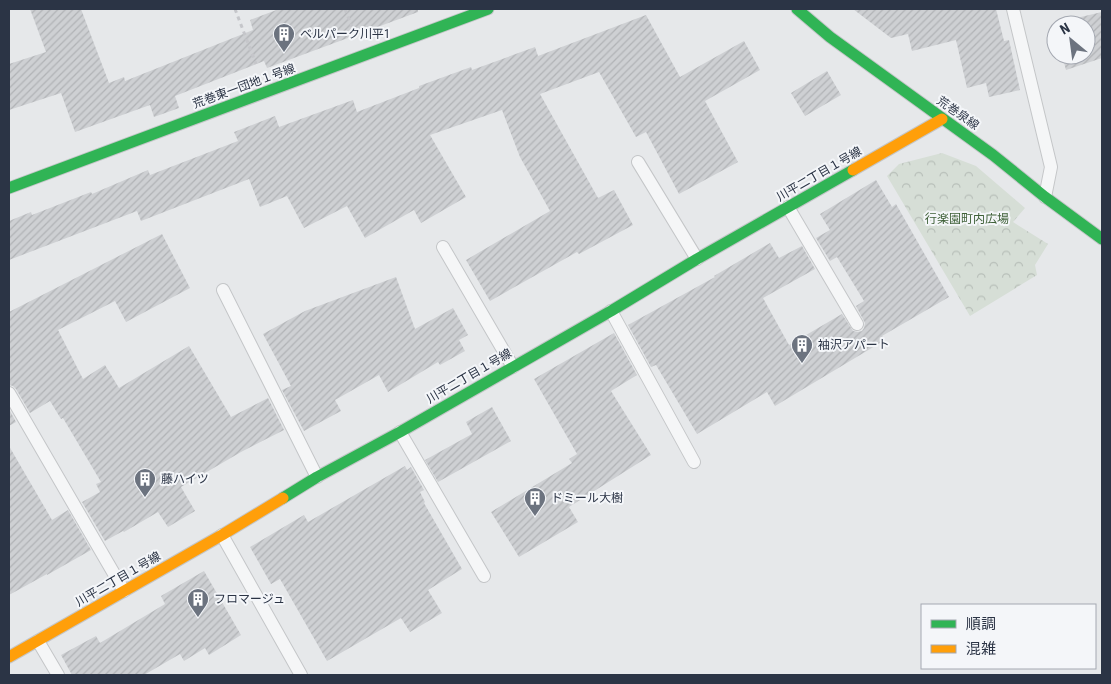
<svg xmlns="http://www.w3.org/2000/svg" width="1111" height="684" font-family="'Roboto Condensed','Noto Sans JP',sans-serif">
  <style>
    .park { fill: url(#park-crowns) }
    .building { fill: url(#building-hatch) }
    .lines { fill: none; stroke-linecap: round; stroke-linejoin: round }
    .lane-casing { stroke: #c4c6c8; stroke-width: 14 }
    .fast-casing { stroke: #c4c6c8; stroke-width: 13 }
    .slow-casing { stroke: #c4c6c8; stroke-width: 13 }
    .path { stroke: #c5c6ca; stroke-width: 3; stroke-dasharray: 4 4; stroke-linecap: butt }
    .lane { stroke: #f5f6f7; stroke-width: 12 }
    .fast { stroke: #30b455; stroke-width: 11 }
    .slow { stroke: #ff9f0a; stroke-width: 11 }
    .labels { text-anchor: middle; dominant-baseline: central; stroke-width: 4; stroke-linejoin: round; paint-order: stroke }
    .poi-label { font-size: 12px; fill: #2b3445; stroke: #f4f6f9; text-anchor: start }
    .street-label { font-size: 12px; fill: #2b3445; stroke: #f4f6f9 }
    .park-label { font-size: 12px; fill: #3f6138; stroke: #f4f6f9 }
  </style>
  <defs>
    <pattern id="park-crowns" width="20" height="18" patternUnits="userSpaceOnUse" patternTransform="scale(1.25)"><rect width="20" height="18" fill="#d6ded6"/><path d="M2 6a3 3 0 1 1 6 0M12 15a3 3 0 1 1 6 0" fill="none" stroke="#b8bfb9"/></pattern>
    <pattern id="building-hatch" width="6" height="6" patternUnits="userSpaceOnUse" patternTransform="scale(1.25)"><rect width="6" height="6" fill="#ced0d3"/><path d="M-1 1l2-2M0 6l6-6M5 7l2-2" fill="none" stroke="#b1b3b6"/></pattern>
  </defs>
  <rect width="100%" height="100%" fill="#e6e8ea"/>
  <!-- park -->
  <path class="park" d="M942 153 976 166 1025 208 1013 222 1048 244 1035 265 1037 275 970 316 887 176 899 164Z"/>
  <!-- building -->
  <path class="building" d="M30 9H81L109 83 124 77 125 81 253 30 250 20 279 9H418V12L267 68 264 61 175 96 179 108 154 117 150 105 75 132 61 93 9 110V64L46 52Z
    M853 9H996L1004 41 1009 40 1020 90 989 97 986 83 967 88 956 40 912 51 908 34 891 38Z
    M1102 12V58L1066 70 1062 55H1086V25H1068V20Z
    M646 15 680 77 744 41 760 70 705 101 738 162 679 194 646 132 636 137 599 72 540 94 598 198 614 190 633 225 579 254 577 252 490 301 466 260 550 211 520 157 502 110 430 135 466 197 421 223 414 210 365 238 347 206 304 228 287 196 260 207 249 179 141 221 137 211 9 260V221L31 212 32 215 91 192 92 194 148 170 150 175 238 141 234 132 275 116 279 127 353 100 357 112 419 88V86L471 67 472 70 535 47 538 56Z
    M827 71 841 95 805 116 791 93Z
    M876 180 892 207 896 204 949 297 882 336 885 340 775 406 767 392 697 434 656 365 651 367 628 325 715 277 714 276 770 243 779 258 802 246 815 269 763 298 789 345 842 314 853 331 858 332 862 331 864 328 865 323 856 306 864 301 837 257 830 261 816 238 830 230 820 214Z
    M162 234 190 288 126 322 115 301 58 330 83 379 105 365 119 388 189 346 231 417 268 398 284 430 241 452 181 487 195 511 168 527 158 512 124 532 123 531 105 541 82 502 100 492 96 484 101 482 63 418 61 419 50 401 30 413 16 389 13 386 9 385V312Z
    M396 277 415 329 453 308 468 335 459 340 465 351 440 365 438 362 388 392 379 375 335 400 341 411 304 431 282 390 291 386 263 334 305 311Z
    M614 333 637 375 611 391 651 455 569 507 578 522 519 557 491 512 572 463 569 459 577 454 534 379Z
    M492 407 511 441 438 482 425 460 472 434 466 422Z
    M9 409 16 422 9 426Z
    M9 446 52 520 68 510 91 550 47 575V574L9 595Z
    M405 466 407 470 411 467 424 490 420 492 425 502 424 503 462 569 428 590 442 613 410 632 401 618 327 661 280 579 271 584 250 547 304 515 308 522Z
    M204 571 241 635 209 655 205 648 184 661 180 654 144 675H72L61 655 96 636 100 643 165 604 161 596Z"/>
  <g class="lines">
    <!-- lane casing -->
    <g class="lane-casing">
      <path id="lane" d="M1013 9 1051 167 1045 197
        M638 162 697 259
        M788 207 857 324
        M443 247 513 367
        M223 290 317 477
        M611 311 694 462
        M9 393 124 591
        M400 432 484 576
        M222 535 301 675
        M38 641 58 675"/>
    </g>
    <!-- fast casing -->
    <g class="fast-casing">
      <path id="fast" d="M797 9 830 37 993 155 1045 197 1102 239
        M9 188 488 9
        M283 498 317 477 400 432 611 311 697 259 853 170"/>
    </g>
    <!-- slow casing -->
    <g class="slow-casing">
      <path id="slow" d="M853 170 942 119
        M9 657 222 535 283 498"/>
    </g>
    <!-- path -->
    <path class="path" d="M235 9 256 64
      M345 9 352 27"/>
    <!-- lane -->
    <use href="#lane" class="lane"/>
    <!-- fast -->
    <use href="#fast" class="fast"/>
    <!-- slow -->
    <use href="#slow" class="slow"/>
  </g>
  <!-- icons -->
  <defs>
    <g id="building-pin" transform="scale(1.125)"><path d="M0 17L-7.5 6A9.5 9.5 0 1 1 7.5 6Z" fill="#6c737f" stroke="#f4f6f9"/><path d="M-4-6H4V6H1V3H-1V6H-4ZM-2.5-4.3h1.7v1.8h-1.7ZM.8-4.3h1.7v1.8H.8ZM-2.5-1h1.7V.8h-1.7ZM.8-1h1.7V.8H.8Z" fill="#fff"/></g>
  </defs>
  <g fill-rule="evenodd">
    <use href="#building-pin" x="284" y="34"/>
    <use href="#building-pin" x="802" y="345"/>
    <use href="#building-pin" x="145" y="479"/>
    <use href="#building-pin" x="535" y="498"/>
    <use href="#building-pin" x="198" y="599"/>
  </g>
  <g class="labels">
    <!-- poi labels -->
    <g class="poi-label">
      <text x="300" y="34">ベルパーク川平1</text>
      <text x="818" y="345">袖沢アパート</text>
      <text x="161" y="479">藤ハイツ</text>
      <text x="551" y="498">ドミール大樹</text>
      <text x="214" y="599">フロマージュ</text>
    </g>
    <!-- street labels -->
    <g class="street-label">
      <text transform="translate(244 86) rotate(-20)">荒巻東一団地１号線</text>
      <text transform="translate(958 113) rotate(35)">荒巻泉線</text>
      <text transform="translate(819 174) rotate(-30)">川平二丁目１号線</text>
      <text transform="translate(469 376) rotate(-30)">川平二丁目１号線</text>
      <text transform="translate(118 579) rotate(-30)">川平二丁目１号線</text>
    </g>
    <!-- park labels -->
    <g class="park-label">
      <text x="967" y="219">行楽園町内広場</text>
    </g>
  </g>
  <!-- border -->
  <rect width="1111" height="684" fill="none" stroke="#2b3445" stroke-width="20"/>
  <!-- legend -->
  <rect x="921" y="604" width="175" height="65" fill="#f4f6f9" stroke="#a4a8b1"/>
  <rect x="931" y="620" width="25" height="8" fill="#30b455" stroke="#a4a8b1"/>
  <text x="966" y="629" font-size="15" fill="#2b3445">順調</text>
  <rect x="931" y="645" width="25" height="8" fill="#ff9f0a" stroke="#a4a8b1"/>
  <text x="966" y="654" font-size="15" fill="#2b3445">混雑</text>
  <!-- north arrow -->
  <g transform="translate(1071 40) rotate(331)"><circle r="24" fill="#f4f6f9" stroke="#a4a8b1"/>
  <path d="M0-4L9 19L0 12L-9 19Z" fill="#6c737f"/>
  <text y="-8" font-size="14" font-weight="bold" text-anchor="middle" fill="#2b3445">N</text>
  </g>
</svg>
